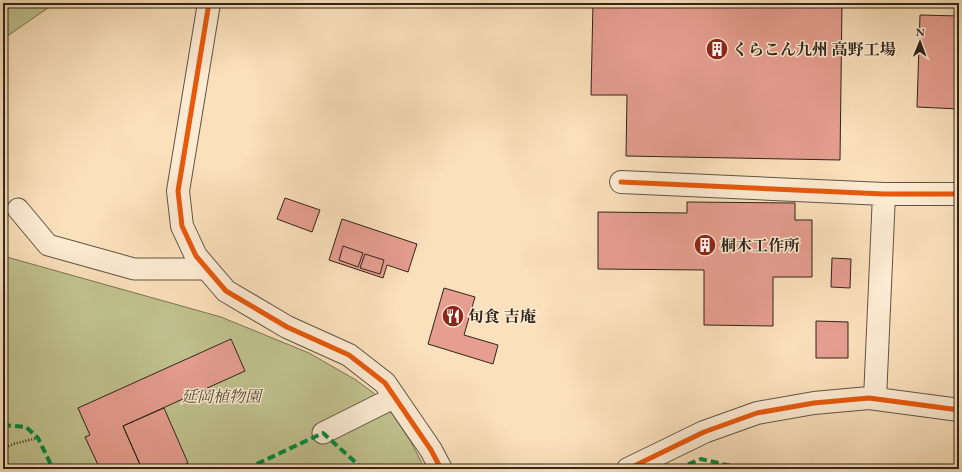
<svg xmlns="http://www.w3.org/2000/svg" width="962" height="472" font-family="'EB Garamond','Noto Serif JP',serif">
  <style>
    .green { fill: #c0c28e; stroke: #787454 }
    .building { fill: #e69e90; stroke: #2f251b }
    .lines { fill: none; stroke-linecap: round; stroke-linejoin: round }
    .minor-casing { stroke: #625443; stroke-width: 23 }
    .tertiary-casing { stroke: #625443; stroke-width: 24 }
    .path { stroke: #2f251b; stroke-width: 2.5; stroke-dasharray: 1 2; stroke-linecap: butt }
    .minor { stroke: #fcebd3; stroke-width: 21 }
    .tertiary { stroke: #fcebd3; stroke-width: 22 }
    .quiet { stroke: #00873e; stroke-width: 4; stroke-dasharray: 8 4; stroke-linecap: butt }
    .cycleway-casing { stroke: #fcebd3; stroke-width: 8 }
    .cycleway { stroke: #e8590c; stroke-width: 5 }
    .labels { text-anchor: middle; dominant-baseline: central; stroke-width: 3; stroke-linejoin: round; paint-order: stroke }
    .poi-label { font-size: 16px; font-weight: bold; fill: #2f251b; stroke: #fcebd3; text-anchor: start }
    .park-label { font-size: 16px; font-style: italic; fill: #534c38; stroke: #fcebd3 }
  </style>
  <rect width="100%" height="100%" fill="#fae0bb"/>
  <filter id="stains"><feTurbulence type="fractalNoise" baseFrequency=".005" numOctaves="4"/><feColorMatrix values="0 0 0 0 .2 0 0 0 0 .09 0 0 0 0 .02 0 0 0 .5 -.17"/></filter>
  <radialGradient id="worn" r=".72"><stop offset=".6" stop-color="#630" stop-opacity="0"/><stop offset="1" stop-color="#630" stop-opacity=".3"/></radialGradient>
  <!-- green -->
  <path class="green" d="M3 3H55L3 39Z
    M3 256 221 317 309 353 356 380 383 400 411 442 425 469H3Z"/>
  <!-- building -->
  <path class="building" d="M593 3H842L840 160 626 156 627 95H591Z
    M920 15 959 16V109L917 107Z
    M285 198 320 210 312 232 277 219Z
    M687 202 795 203V220H812V277H773V326L704 325V270L598 269V212L687 213Z
    M342 219 417 244 408 272 387 265 383 278 329 260Z
    M343 246 363 253 358 267 339 260Z
    M365 254 384 260 380 274 360 268Z
    M832 258 851 259 850 288 831 287Z
    M444 288 475 297 464 335 498 345 493 364 428 344Z
    M816 321 848 322V358H816Z
    M231 339 245 371 123 426 142 469H100L85 437 90 435 78 408Z
    M164 408 188 463 174 469H142L123 426Z"/>
  <g class="lines">
    <!-- minor casing -->
    <g class="minor-casing">
      <path id="minor" d="M18 209 48 245 134 269H207
        M323 433 395 397"/>
    </g>
    <!-- tertiary casing -->
    <g class="tertiary-casing">
      <path id="tertiary" d="M209 3 178 191 182 226 196 256 226 291 287 327 349 355 385 383 431 450 441 469
        M621 182 884 194H959
        M875 399 884 194
        M628 469 704 432 757 413 814 403 869 398 959 410"/>
    </g>
    <!-- path -->
    <path class="path" d="M3 449 13 444 38 438"/>
    <!-- minor -->
    <use href="#minor" class="minor"/>
    <!-- tertiary -->
    <use href="#tertiary" class="tertiary"/>
    <!-- quiet -->
    <path class="quiet" d="M3 425 26 427 38 438 53 469
      M246 469 323 433 363 469
      M677 469 701 459 745 469"/>
    <!-- cycleway casing -->
    <g class="cycleway-casing">
      <path id="cycleway" d="M209 3 178 191 182 226 196 256 226 291 287 327 349 355 385 383 431 450 441 469
        M621 182 884 194H959
        M628 469 704 432 757 413 814 403 869 398 959 410"/>
    </g>
    <!-- cycleway -->
    <use href="#cycleway" class="cycleway"/>
  </g>
  <!-- icons -->
  <defs>
    <g id="building-disc" transform="scale(1.15)"><circle r="9.5" fill="#8f2418" stroke="#fcebd3"/><path d="M-4-6H4V6H1V3H-1V6H-4ZM-2.5-4.3h1.7v1.8h-1.7ZM.8-4.3h1.7v1.8H.8ZM-2.5-1h1.7V.8h-1.7ZM.8-1h1.7V.8H.8Z" fill="#fff"/></g>
    <g id="restaurant-disc" transform="scale(1.15)"><circle r="9.5" fill="#8f2418" stroke="#fcebd3"/><path d="M-5-6h1v4h1v-4h1v4h1v-4h1v5L-1.5 .5V6h-2V.5L-5-1ZM5-6V6H3V1.5H1.5Q1.5-4 5-6Z" fill="#fff"/></g>
  </defs>
  <g fill-rule="evenodd">
    <use href="#building-disc" x="717" y="49"/>
    <use href="#building-disc" x="705" y="245"/>
    <use href="#restaurant-disc" x="453" y="316"/>
  </g>
  <g class="labels">
    <!-- poi labels -->
    <g class="poi-label">
      <text x="732" y="49">くらこん九州 高野工場</text>
      <text x="720" y="245">桐木工作所</text>
      <text x="468" y="316">旬食 吉庵</text>
    </g>
    <!-- park labels -->
    <g class="park-label">
      <text x="221" y="396">延岡植物園</text>
    </g>
  </g>
  <!-- margin -->
  <rect width="962" height="472" fill="none" stroke="#fae0bb" stroke-width="16"/>
  <rect x="4" y="4" width="954" height="464" fill="none" stroke="#2f251b" stroke-width="2"/>
  <rect x="8" y="8" width="946" height="456" fill="none" stroke="#2f251b"/>
  <!-- north arrow -->
  <g transform="translate(920 42) rotate(1)" stroke="#fcebd3" stroke-width="3" paint-order="stroke">
  <path d="M0-3L7 15L0 10L-7 15Z" fill="#2f251b"/>
  <text y="-6" font-size="11" font-weight="bold" text-anchor="middle" fill="#2f251b">N</text>
  </g>
  <rect width="100%" height="100%" filter="url(#stains)"/>
  <rect width="100%" height="100%" fill="url(#worn)"/>
</svg>
